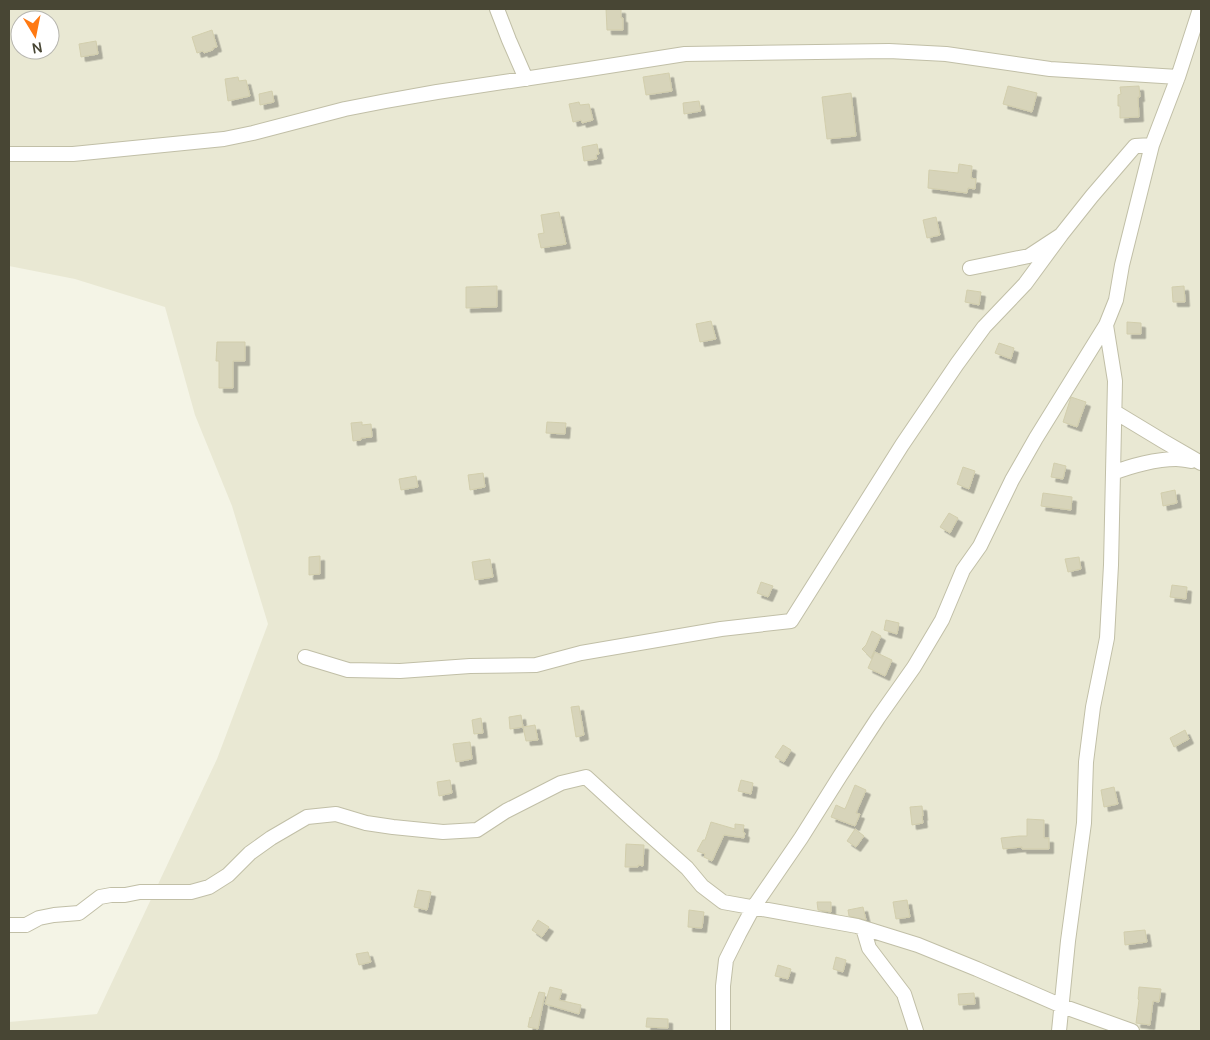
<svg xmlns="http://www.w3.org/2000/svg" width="1210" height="1040" font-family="Manrope,sans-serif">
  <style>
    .residential { fill: #e9e8d3; fill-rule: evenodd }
    .building { fill: #d7d4ba; stroke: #d2cead; filter: url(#shadow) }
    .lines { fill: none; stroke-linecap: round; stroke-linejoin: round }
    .minor-casing { stroke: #c1bfa7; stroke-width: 16 }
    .minor { stroke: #fff; stroke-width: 14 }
  </style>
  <defs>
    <filter id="shadow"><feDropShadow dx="4.5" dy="4.5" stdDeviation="0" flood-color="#0004"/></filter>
  </defs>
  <rect width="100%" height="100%" fill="#f4f4e6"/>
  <!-- residential -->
  <path class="residential" d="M9 9H1201V1031H9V1022L97 1014 217 759 268 624 232 506 195 415 165 307 75 279 9 266ZM20 20H50V50H20Z"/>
  <!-- building -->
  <path class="building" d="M606 9H621V18H623V30H607Z
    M212 30 217 47 213 48V50L204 53 203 51 197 53 192 37Z
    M96 41 98 54 81 57 79 44Z
    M669 73 672 91 646 95 643 77Z
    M238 77 239 81 246 80 250 96 228 101 225 79Z
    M1008 86 1037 93 1032 112 1003 104Z
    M1139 86 1140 97H1138L1139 117 1120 118V106H1118V95L1121 94 1120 87Z
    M272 91 274 102 260 105 259 94Z
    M851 93 856 136 827 139 822 97Z
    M699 101 701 111 684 114 683 103Z
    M579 102 580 105 589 104 593 120 582 123 581 120 573 122 569 104Z
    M597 144 599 154 596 155 597 159 584 161 582 147Z
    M959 164 972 166 971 178 976 179 975 189 968 188 967 193 928 188 929 170 958 173Z
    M559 212 566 244 541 248 538 234 544 233 541 215Z
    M936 217 940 235 927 238 923 220Z
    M497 286V307L466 308V287Z
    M1184 286 1185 302H1173L1172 287Z
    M967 290 981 292 979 305 965 302Z
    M711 321 716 339 700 342 696 324Z
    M1127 322 1141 323V334H1127Z
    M217 342H245V361H233V388H219V361H216Z
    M999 343 1014 348 1011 359 995 353Z
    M1071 397 1086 402 1077 427 1063 422Z
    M362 422V425L371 424 372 437 361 438V440L353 441 351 423Z
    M547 422 566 423 565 434 546 433Z
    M1054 463 1066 466 1063 479 1051 477Z
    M963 467 975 471 969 489 957 484Z
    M483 473 485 487 470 490 468 475Z
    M416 476 418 487 401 490 399 479Z
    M1175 490 1177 503 1163 506 1161 493Z
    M1043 493 1072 497 1071 510 1041 506Z
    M949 513 958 518 950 533 940 527Z
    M320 556V574L309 575V557Z
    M1079 557 1081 569 1068 572 1065 559Z
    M490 559 493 577 475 580 472 562Z
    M761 582 773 586 768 597 757 593Z
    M1172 585 1187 587 1186 599 1170 597Z
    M886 620 899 623 897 634 884 630Z
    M872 631 881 636 871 658 862 649 866 645Z
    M875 652 892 660 885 676 868 668Z
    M579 706 584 735 576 737 571 707Z
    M521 715 523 727 510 729 509 717Z
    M481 718 483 733 474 734 472 720Z
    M535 725 538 740 526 741 523 727Z
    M1185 730 1189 739 1174 747 1170 738Z
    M470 742 472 759 456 762 453 744Z
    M783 745 791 750 784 762 775 757Z
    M450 780 452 793 439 796 437 782Z
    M741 780 753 783 751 794 738 791Z
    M855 785 866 790 856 813 860 814 855 826 831 817 836 805 845 809Z
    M1114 787 1118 804 1104 807 1101 790Z
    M922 806 923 816H922L923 823 912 825 910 807Z
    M1027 819 1044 820V838H1049V849H1022V847L1003 849 1001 838 1019 836H1027Z
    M711 822 735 829V824L744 825 743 832 745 833 744 838 724 835 712 861 704 857 705 854 697 851 703 840H705Z
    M855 829 864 836 856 847 847 841Z
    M626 844 644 845 643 866 638 865V867H625Z
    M418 890 431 892 427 910 414 907Z
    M907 900 910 917 896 919 893 902Z
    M817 902H831V912L818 910Z
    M863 907 866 920 849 916 848 910Z
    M689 910 704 912 702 928 688 927Z
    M538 920 549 927 542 937 532 930Z
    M1145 930 1147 942 1125 945 1124 932Z
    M368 952 371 962 359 965 356 954Z
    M836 957 846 960 843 972 833 969Z
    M778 965 791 969 788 979 775 976Z
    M550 987 562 990 559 1000 581 1005 579 1014 545 1004Z
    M1139 987 1161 989 1159 1002 1153 1001 1150 1025 1136 1023 1139 1000 1138 999Z
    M539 992 545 993 538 1029 528 1027 530 1017 531 1018Z
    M974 993 975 1004 959 1005 958 994Z
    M647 1018 668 1019V1028L646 1027Z"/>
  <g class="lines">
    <!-- minor casing -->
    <g class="minor-casing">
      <path id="minor" d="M497 9 509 40 526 79
        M9 154H73L224 139 253 133 345 109 386 101 437 92 583 70 685 54 889 51 946 54 1050 69 1178 77
        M970 268 1029 256 1061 235 1092 196 1135 146 1152 145
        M1115 412 1163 441 1201 463
        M1113 473C1130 466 1157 459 1176 459 1181 459 1186 460 1191 461
        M305 657 348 670 400 671 470 666 536 665 581 653 721 629 791 621 902 445 957 364 984 327 1025 284 1061 235
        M9 925H26L39 918 54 915 79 913 100 897 111 895H125L140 892H191L209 887 228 875 250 853 271 838 307 817 336 814 366 823 393 827 443 832 477 830 506 811 561 783 586 777 633 820 687 868 702 886 723 902 857 926 918 945 977 969 1062 1006 1132 1031
        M863 928 869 948 904 994 916 1031
        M723 1031V986L726 960 739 934 753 908 801 838 840 776 878 718 914 667 942 620 963 570 980 546 1012 480 1036 438 1106 325
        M1059 1031 1068 941 1084 823 1086 762 1093 707 1107 638 1111 565 1115 381 1106 325 1116 300 1122 265 1152 145 1178 77 1200 9"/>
    </g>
    <!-- minor -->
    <use href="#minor" class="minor"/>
  </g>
  <!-- border -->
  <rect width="1210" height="1040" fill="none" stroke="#484634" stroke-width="20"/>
  <!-- north arrow -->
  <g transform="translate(35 35) rotate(170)"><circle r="24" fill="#ffffff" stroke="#b6b5ae"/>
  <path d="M0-4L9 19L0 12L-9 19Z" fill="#ff7912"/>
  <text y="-8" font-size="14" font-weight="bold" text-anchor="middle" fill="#484634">N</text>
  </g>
</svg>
